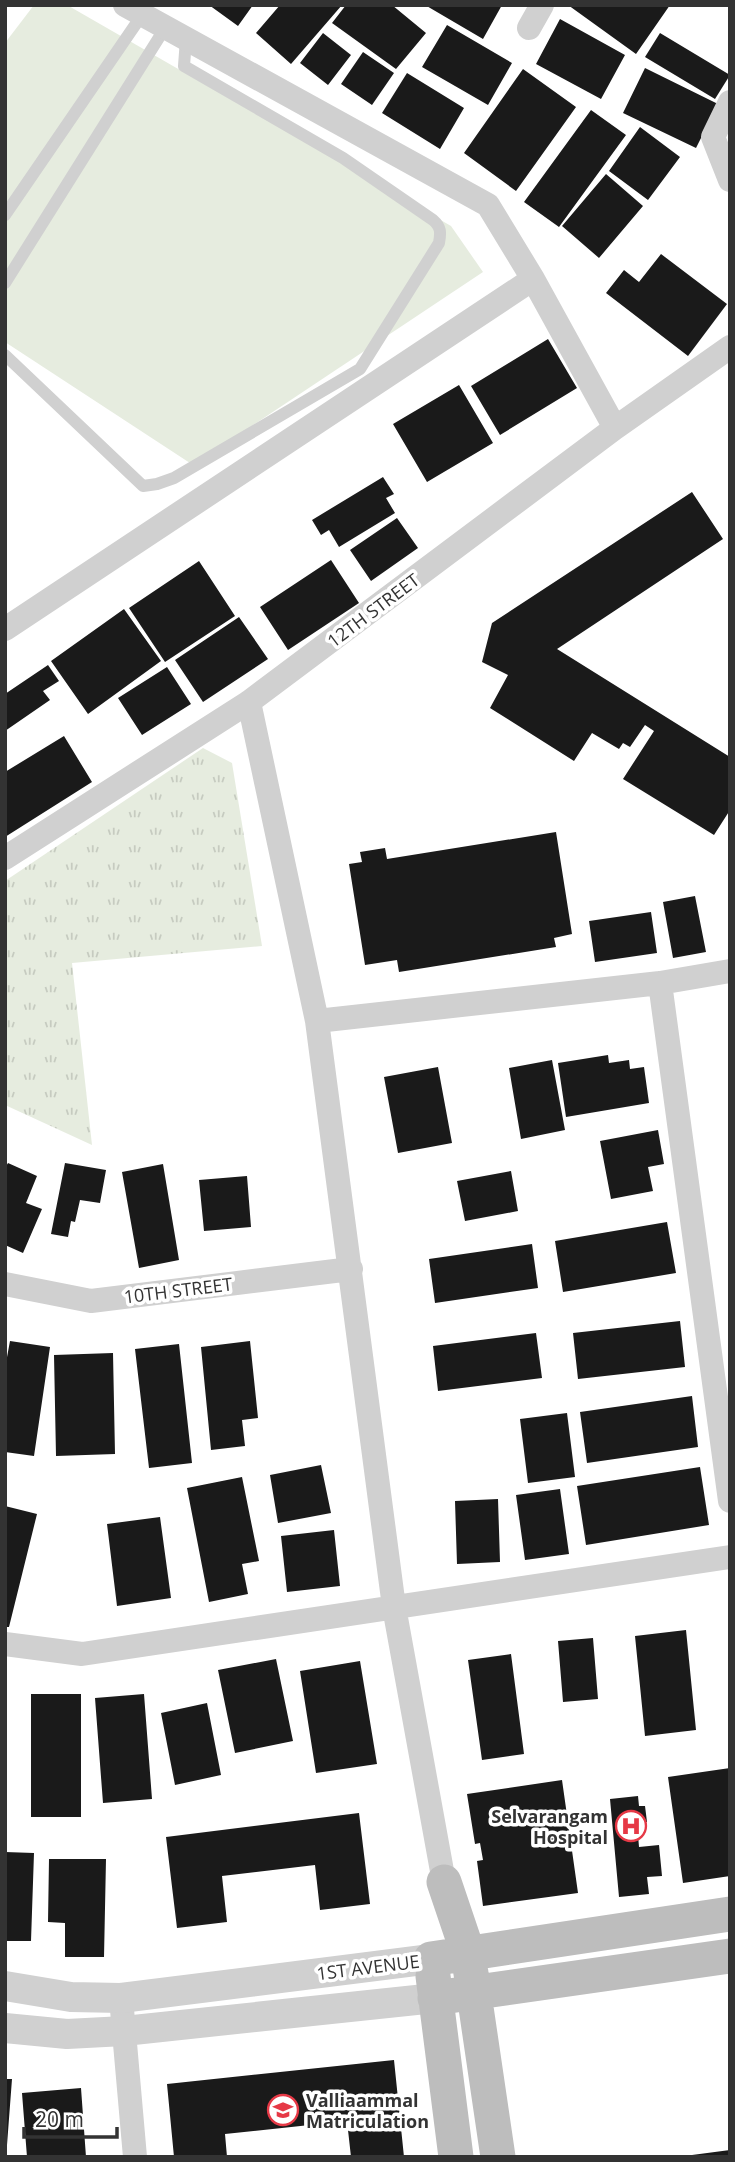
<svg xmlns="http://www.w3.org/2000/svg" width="735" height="2162" font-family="'Open Sans',sans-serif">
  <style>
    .grass { fill: #e6ecdf }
    .park { fill: url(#park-tufts) }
    .building { fill: #1a1a1a }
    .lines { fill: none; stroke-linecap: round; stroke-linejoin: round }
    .service { stroke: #d0d0d0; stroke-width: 12 }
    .minor { stroke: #d0d0d0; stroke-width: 24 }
    .tertiary { stroke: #d0d0d0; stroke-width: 30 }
    .secondary { stroke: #bdbdbd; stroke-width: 35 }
    .labels { text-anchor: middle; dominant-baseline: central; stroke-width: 7; stroke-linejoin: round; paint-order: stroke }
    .street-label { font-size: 18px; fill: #333; stroke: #fff }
    .poi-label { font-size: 18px; font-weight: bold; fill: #333; stroke: #fff; text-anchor: end }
  </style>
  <defs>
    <pattern id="park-tufts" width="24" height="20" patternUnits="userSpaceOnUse" patternTransform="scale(1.75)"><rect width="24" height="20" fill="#e6ecdf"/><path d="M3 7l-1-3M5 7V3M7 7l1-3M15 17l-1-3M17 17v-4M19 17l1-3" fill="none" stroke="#c6cbc0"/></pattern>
  </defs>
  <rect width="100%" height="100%" fill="#fff"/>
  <!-- grass -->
  <path class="grass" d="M34 5H67L451 226 483 272 193 465 5 342V43Z"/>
  <!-- park -->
  <path class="park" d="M203 748 232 763 262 946 72 963 92 1145 5 1105V881Z"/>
  <!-- building -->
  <path class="building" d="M209 5H253L238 26Z
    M280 5H342L291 64 256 33Z
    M346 5H392L426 33 396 69 332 23Z
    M425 5H502L483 39Z
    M568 5H670L636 54Z
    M560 19 625 55 601 99 536 64Z
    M447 25 512 63 488 105 422 67Z
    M323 33 351 55 328 85 300 63Z
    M660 33 730 75 715 99 645 57Z
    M363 52 394 73 372 105 341 84Z
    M645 68 718 104 696 148 623 113Z
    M523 69 576 107 516 191 464 153Z
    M407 73 464 108 440 149 382 113Z
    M591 110 626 135 559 227 524 202Z
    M640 127 680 157 648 200 609 171Z
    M606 174 643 206 599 258 562 226Z
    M661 254 727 304 688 356 606 293 624 270 639 282Z
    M548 339 577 388 500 435 471 386Z
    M459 385 493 443 427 482 393 424Z
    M383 477 394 494 386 498 395 513 339 547 329 530 321 535 312 520Z
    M692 492 723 539 557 649 730 757V810L714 835 623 779 654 731 645 725 630 747 623 743 619 749 592 733 574 761 490 708 508 675 482 662 492 623Z
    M397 518 418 548 371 581 350 550Z
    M331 560 359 603 288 650 260 607Z
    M199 561 235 616 165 662 129 608Z
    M124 609 161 661 88 714 51 661Z
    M239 617 268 659 203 702 175 660Z
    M48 665 59 681 43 691 50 700 5 731V694Z
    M167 667 191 704 142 735 118 698Z
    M64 736 92 782 5 837V772Z
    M556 832 572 934 554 938 556 947 399 972 397 960 365 965 349 864 362 862 360 852 385 848 387 859Z
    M695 896 706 952 673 958 663 902Z
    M651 912 657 953 595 962 589 921Z
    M608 1055 609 1063 629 1060 630 1069 644 1067 649 1103 566 1117 558 1063Z
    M552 1060 565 1130 521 1139 509 1068Z
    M438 1067 452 1143 398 1153 384 1077Z
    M658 1130 664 1164 648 1167 653 1191 611 1199 600 1141Z
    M8 1163 37 1176 26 1203 42 1209 23 1253 5 1245V1168Z
    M65 1163 106 1170 100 1203 80 1200 75 1222 71 1221 68 1237 51 1234Z
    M163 1164 179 1260 139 1268 122 1172Z
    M511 1171 518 1211 465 1221 457 1181Z
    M247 1176 251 1227 204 1231 199 1180Z
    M667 1222 676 1273 563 1292 555 1241Z
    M532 1244 538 1288 435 1303 429 1259Z
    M680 1321 685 1367 578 1379 573 1333Z
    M536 1333 542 1378 438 1391 433 1346Z
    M10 1341 50 1347 34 1456 5 1452V1368Z
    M250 1341 258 1418 242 1420 245 1446 211 1450 201 1347Z
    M179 1344 192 1463 149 1468 135 1349Z
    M113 1353 115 1454 56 1456 54 1355Z
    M692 1396 698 1447 587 1463 580 1412Z
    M567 1413 575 1477 528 1483 520 1419Z
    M321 1465 331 1513 278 1523 270 1475Z
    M700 1467 709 1525 586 1545 577 1486Z
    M242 1477 259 1561 242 1564 248 1594 209 1602 187 1488Z
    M560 1489 569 1554 525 1560 516 1495Z
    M498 1499 500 1562 457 1564 455 1501Z
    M5 1506 37 1514 9 1627H5Z
    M160 1517 171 1598 117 1606 107 1524Z
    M334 1530 340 1586 287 1592 281 1536Z
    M686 1630 696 1730 645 1736 635 1636Z
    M593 1638 598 1699 563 1702 558 1641Z
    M511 1654 524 1754 482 1760 468 1660Z
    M276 1659 293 1741 235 1753 218 1670Z
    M360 1661 377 1764 316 1773 300 1671Z
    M31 1694H81V1817H31Z
    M144 1694 152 1799 103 1803 95 1698Z
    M207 1703 221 1775 175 1785 161 1713Z
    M730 1768V1876L683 1883 668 1777Z
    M562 1780 578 1893 483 1906 477 1861 483 1860 480 1843 475 1844 467 1794Z
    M638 1796 639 1806H645L647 1822 637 1823 639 1847 659 1845 662 1876 647 1877 649 1894 619 1897 610 1799Z
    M359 1813 370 1904 320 1910 315 1865 222 1876 227 1922 177 1928 166 1837Z
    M5 1852 34 1853 31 1941H5Z
    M49 1859H106L104 1957H65V1923L48 1922Z
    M394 2060 404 2157H351L347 2121 225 2134 227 2157H174L167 2084Z
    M5 2079H12L7 2145H5Z
    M81 2088 86 2157H27L22 2093Z
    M730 2150V2157H692V2155Z"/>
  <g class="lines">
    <!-- service -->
    <path class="service" d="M5 215 142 15
      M5 283 165 28
      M5 355 143 486 157 484 174 478 360 369 439 243C441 232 441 227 433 220L343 158 184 66 186 39"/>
    <!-- minor -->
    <path class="minor" d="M125 5 488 205 533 279 615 428
      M529 28 542 5
      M730 102 713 137 730 180
      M5 629 533 279
      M249 702 317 1021 394 1607 444 1882
      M5 858 249 702 615 428 730 347
      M660 983 730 1501
      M317 1021 660 983 730 971
      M5 1284 91 1301 351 1269
      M5 1644 82 1654 730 1557
      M121 1998 135 2157"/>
    <!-- tertiary -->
    <path class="tertiary" d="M5 1986 71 1997 121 1998 431 1959
      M5 2028 67 2034 124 2031 435 1998"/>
    <!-- secondary -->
    <path class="secondary" d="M444 1882 468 1953 498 2157
      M431 1959 730 1914
      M433 1976 456 2157
      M435 1998 730 1956"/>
  </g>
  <!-- icons -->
  <defs>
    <g id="hospital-ring" transform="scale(1.575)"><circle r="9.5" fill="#fff" stroke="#e63946" stroke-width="1.5"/><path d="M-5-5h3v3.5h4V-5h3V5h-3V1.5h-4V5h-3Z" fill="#e63946"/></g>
    <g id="school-ring" transform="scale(1.575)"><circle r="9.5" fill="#fff" stroke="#e63946" stroke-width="1.5"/><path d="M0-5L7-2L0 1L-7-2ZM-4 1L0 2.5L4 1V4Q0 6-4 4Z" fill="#e63946"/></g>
  </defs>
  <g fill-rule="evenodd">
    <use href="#hospital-ring" x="631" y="1826"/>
    <use href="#school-ring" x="283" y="2110"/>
  </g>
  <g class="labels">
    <!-- street labels -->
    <g class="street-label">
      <text transform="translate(373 610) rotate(-37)">12TH STREET</text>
      <text transform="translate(178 1290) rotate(-7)">10TH STREET</text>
      <text transform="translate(368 1967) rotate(-7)">1ST AVENUE</text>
    </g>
    <!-- poi labels -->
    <g class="poi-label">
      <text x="608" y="1816">Selvarangam<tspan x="608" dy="21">Hospital</tspan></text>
      <text x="306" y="2100" text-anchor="start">Valliaammal<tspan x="306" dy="21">Matriculation</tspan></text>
    </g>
  </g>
  <!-- border -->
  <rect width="735" height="2162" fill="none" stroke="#333333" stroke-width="14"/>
  <!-- scale -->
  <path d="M24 2127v10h93v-10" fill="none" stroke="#333333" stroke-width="3.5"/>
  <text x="35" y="2127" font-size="21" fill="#333333" stroke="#ffffff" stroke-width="5" paint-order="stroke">20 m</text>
</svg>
